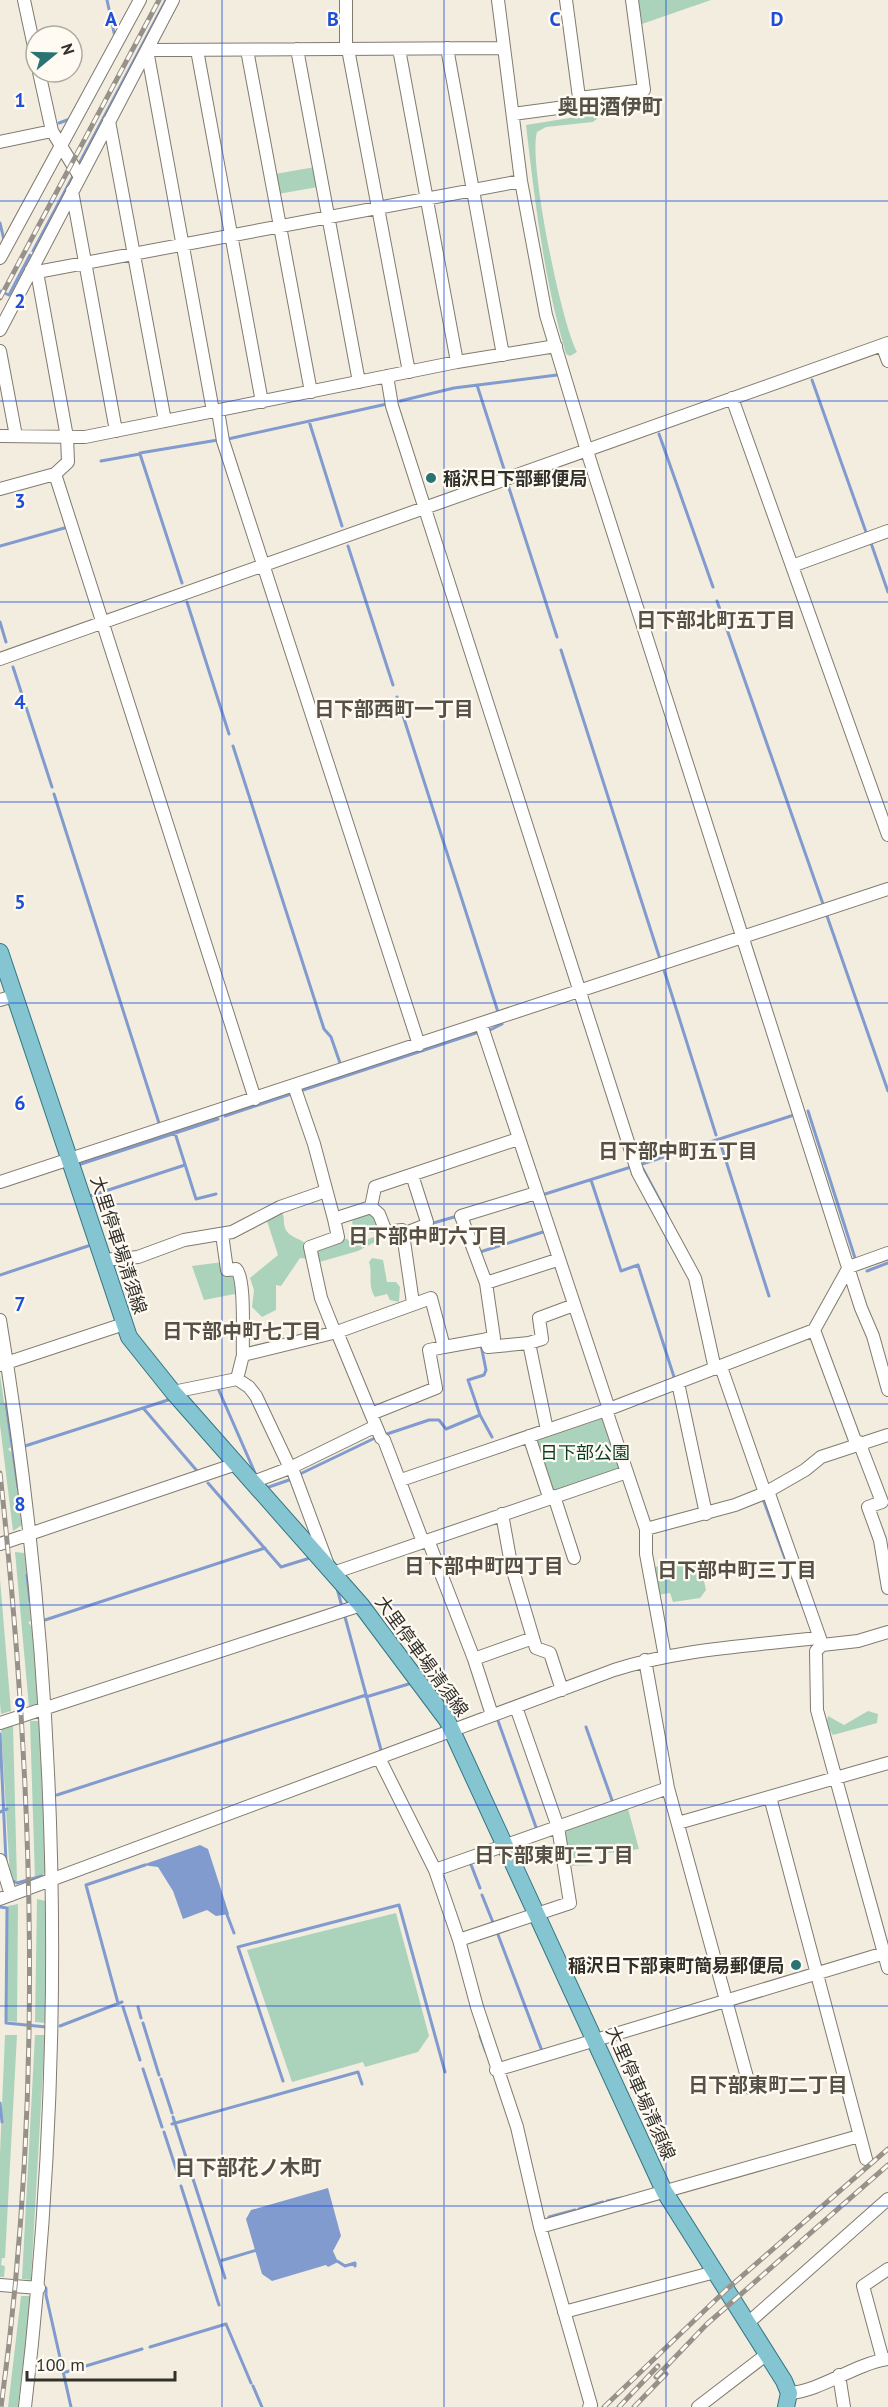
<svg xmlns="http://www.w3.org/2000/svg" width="888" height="2407" font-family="'PT Sans','Noto Sans JP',sans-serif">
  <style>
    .green { fill: #abd3bb }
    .water { fill: #819bce }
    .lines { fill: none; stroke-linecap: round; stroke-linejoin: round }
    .stream { stroke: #819bce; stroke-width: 3 }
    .minor-casing { stroke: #807b6f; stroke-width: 14 }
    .major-casing { stroke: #337683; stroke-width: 18 }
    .minor { stroke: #fff; stroke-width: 12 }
    .major { stroke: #85c4d1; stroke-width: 16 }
    .rail-casing { stroke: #969289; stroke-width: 5 }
    .rail { stroke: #fffbf3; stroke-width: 3; stroke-dasharray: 9; stroke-linecap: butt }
    .grid { fill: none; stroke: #1d4ed8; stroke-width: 1.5; stroke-opacity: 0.55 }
    .poi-dot { fill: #297374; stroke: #fffbf3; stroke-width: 2 }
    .labels { text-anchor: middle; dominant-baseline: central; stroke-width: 4.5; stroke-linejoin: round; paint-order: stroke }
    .poi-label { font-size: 18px; font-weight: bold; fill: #32302b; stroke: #fffbf3; text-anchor: start }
    .street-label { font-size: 18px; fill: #32302b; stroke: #fffbf3 }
    .park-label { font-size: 18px; fill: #0a3d26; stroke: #fffbf3 }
    .neighbourhood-label { font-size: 20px; font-weight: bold; fill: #565146; stroke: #fffbf3 }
    .quarter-label { font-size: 21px; font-weight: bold; fill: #565146; stroke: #fffbf3 }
    .grid-label { font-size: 20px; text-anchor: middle; font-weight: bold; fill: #1d4ed8; stroke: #fffbf3; stroke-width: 4.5; stroke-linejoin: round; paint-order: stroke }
  </style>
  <rect width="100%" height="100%" fill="#f3ede0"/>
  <!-- green -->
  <path class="green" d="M636 0H711L639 25Z
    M645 98 652 102 645 108 604 113 593 122 546 127 537 132C528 161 561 322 577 352L570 356 566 354C544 280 535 203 526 125L588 115 596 105Z
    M315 167 318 187 278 194 275 174Z
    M279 1212H282C285 1218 283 1222 285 1228 288 1237 300 1238 306 1244L309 1259 300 1258 281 1286 276 1285V1310L262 1317 252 1307 254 1290 250 1278 278 1255 267 1221Z
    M372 1212 382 1230 371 1233 368 1226H353L352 1222 357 1214Z
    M376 1236 379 1240 358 1251 316 1263 315 1249 343 1239H347L353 1245Z
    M372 1258 383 1260 387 1282H396L400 1287 399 1302 390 1300 387 1294 375 1297C367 1285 373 1274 369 1262Z
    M223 1262 234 1272 240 1293 204 1300 192 1266Z
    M0 1375 11 1447 8 1449 12 1453 22 1525 13 1531 0 1425Z
    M605 1415 622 1467 553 1492 535 1441Z
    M15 1552 25 1553 31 1621 28 1622 32 1627 38 1705 29 1707Z
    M700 1563 706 1590 700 1598 673 1602 670 1593 657 1595 652 1568C665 1563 684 1566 700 1563Z
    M0 1579 11 1711 1 1714 0 1704Z
    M868 1711 878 1714 877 1723 833 1735 826 1725 828 1716 844 1725Z
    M30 1721H39L46 1873 35 1879Z
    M13 1725 17 1881 10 1877 1 1727Z
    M627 1805 639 1849 601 1854 599 1848 587 1849 589 1865 568 1866 563 1828Z
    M37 1899 46 1901V2023L35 2022Z
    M18 1904 17 2022 7 2021 8 1906Z
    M396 1913 429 2036 418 2052 365 2067 363 2062 292 2082 247 1950Z
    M5 2035H17L5 2258H2L1 2265 5 2266 4 2277H0V2153Z
    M35 2035H45L31 2280 22 2279Z
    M21 2296H31L18 2407H8Z"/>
  <!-- water -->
  <path class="water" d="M200 1845 208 1849 229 1914 216 1916 207 1910 183 1919 173 1891 158 1867 142 1865Z
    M328 2188 341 2236 333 2251 338 2262 328 2267 326 2265 272 2281 262 2274 246 2219 251 2210Z"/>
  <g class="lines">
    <!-- stream -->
    <path class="stream" d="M107 0 115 37
      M59 123 70 119
      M80 162 166 0
      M0 223 4 240
      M33 251 73 176
      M0 291 9 295 30 255
      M812 380 866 532
      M477 385 504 469
      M400 401 454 388 557 375
      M309 421 342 526
      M659 434 713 587
      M228 439 387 404
      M140 453 218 440
      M101 461 140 454 182 583
      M509 488 557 637
      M871 543 888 592
      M0 546 68 527
      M348 546 393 685
      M717 601 823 904
      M187 602 229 734
      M0 622 6 642
      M561 650 660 959
      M13 667 52 787
      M397 697 498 1012
      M233 746 324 1029 331 1037 340 1063
      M54 794 159 1123
      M827 916 888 1091
      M664 970 716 1135
      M488 1031 502 1024
      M300 1091 479 1032
      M808 1111 855 1258
      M225 1116 291 1094
      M175 1133 196 1199 216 1194
      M719 1139 769 1296
      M81 1164 218 1119
      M642 1164 794 1115
      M643 1169 667 1214
      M591 1180 621 1271 638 1265 675 1380
      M542 1195 631 1167
      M90 1196 185 1165
      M430 1224 454 1217 457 1218
      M480 1252 543 1232
      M867 1271 888 1263
      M0 1275 88 1246
      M217 1386 255 1473
      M6 1404 18 1487
      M144 1409 198 1472
      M480 1415 468 1380 484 1375 486 1370 481 1345
      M384 1435 429 1420H439L446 1429 480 1415 492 1437
      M25 1446 168 1400
      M300 1474 375 1438
      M208 1483 281 1567 310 1558
      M266 1488 292 1479
      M763 1499 786 1561
      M789 1567 799 1596
      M27 1575 30 1601
      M337 1588 342 1607
      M345 1617 381 1750
      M45 1620 265 1548
      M366 1697 412 1683
      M497 1718 537 1830
      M586 1727 613 1803
      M0 1734 6 1861
      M57 1795 366 1695
      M0 1812 7 1809
      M470 1862 480 1888
      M10 1879 17 1883 42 1876
      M482 1895 494 1925
      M0 1907 7 1908 6 2023 46 2027
      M226 1912 234 1933
      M497 1932 542 2051
      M118 2003 86 1885 145 1865
      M123 2007 140 2060
      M138 2007 141 2018
      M143 2023 159 2075
      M60 2026 122 2002
      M480 2036 486 2052
      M143 2069 162 2127
      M161 2079 172 2113
      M283 2081 238 1947 399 1905 445 2072
      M0 2103 2 2122
      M173 2117 225 2278
      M172 2124 358 2072 362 2084
      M164 2132 179 2178
      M181 2186 219 2305
      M607 2201 621 2198
      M579 2209 603 2202
      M549 2217 575 2210
      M220 2261 257 2250
      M337 2261 345 2266 355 2263V2266
      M46 2288V2295L71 2407
      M150 2347 226 2324 251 2383
      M66 2372 142 2349
      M253 2386 262 2407"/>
    <!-- minor casing -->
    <g class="minor-casing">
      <path id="minor" d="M24 0 36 56
        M346 0V49
        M498 0 521 181 546 315 587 451 861 1308 873 1336 888 1390
        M447 48 503 355
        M297 49 359 382
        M348 49 409 372
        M399 49 457 362
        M197 50 262 402
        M247 50 311 392
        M39 72 52 131 80 177
        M579 98 644 90 632 0
        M513 114 580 105 566 0
        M109 121 165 421
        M0 142 52 131
        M72 191 116 431
        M0 258 140 0
        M31 270 37 272 521 181
        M37 272 67 437 68 462 55 474 255 1099
        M0 330 173 0
        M882 345 888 361
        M0 351 16 436
        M387 376 392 406 638 1173 695 1278 715 1369
        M732 398 888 835
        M213 411 147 50 504 48
        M218 411 223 441 419 1045
        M0 436 85 437 457 362 556 346
        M0 489 55 474
        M792 566 888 531
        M0 659 888 343
        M0 1000 14 996
        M481 1024 609 1409
        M294 1086 314 1144 334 1219 371 1207 379 1214 386 1232 402 1230 403 1234 426 1225 427 1222 412 1175
        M0 1182 888 889
        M371 1207 375 1187 518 1139
        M334 1219 338 1237 310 1247 321 1298 335 1333
        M222 1234 227 1270 236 1269C246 1278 242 1338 243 1355
        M403 1234 413 1303
        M103 1260 138 1257 184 1240 232 1232 280 1207 326 1191
        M486 1283 557 1260
        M0 1320C60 1681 68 2044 25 2407
        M814 1330 856 1443
        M337 1332 371 1414
        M486 1339 488 1347 529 1343 542 1339 539 1318 574 1305
        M529 1343 547 1430
        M444 1347 494 1338 486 1283 461 1216 536 1193
        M0 1365 124 1324
        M721 1367 765 1493
        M237 1379 249 1387 256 1396 290 1468
        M678 1383 706 1514
        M173 1392 237 1379 243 1355 337 1332 431 1298 444 1347 429 1350 436 1388 371 1414 381 1438 384 1440 423 1542
        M606 1410 646 1529V1554L665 1657
        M529 1436 549 1497
        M859 1442 882 1502 868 1507 880 1540 888 1588
        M292 1468 328 1565
        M401 1480 609 1409 814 1330 849 1267 888 1253
        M253 1482 290 1468 376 1426
        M768 1491 822 1644
        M554 1496 574 1558
        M502 1514 511 1564 536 1648 550 1653 562 1690
        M646 1529 735 1505 765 1493 805 1470 821 1457 888 1435
        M428 1540 474 1659 492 1715
        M0 1544 236 1464
        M333 1573 627 1472
        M888 1632 858 1641 822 1645 816 1651 817 1710 888 1968
        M474 1659 533 1638
        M645 1660 668 1788 750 2088
        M0 1723 361 1605
        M379 1758 435 1870 459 1940 477 2007 517 2127 540 2227 591 2405 589 2407
        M770 1797 866 2159
        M678 1823 888 1763
        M0 1860 11 1895
        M435 1870 668 1788
        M0 1899 614 1670C680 1649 749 1646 817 1638
        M459 1940 570 1903 558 1827 516 1707
        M496 2070 888 1952
        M540 2227 859 2136
        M0 2285 39 2288
        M564 2312 715 2272
        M748 2323 888 2199
        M883 2360 863 2286 888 2269
        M839 2375 844 2407
        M789 2393C821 2391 852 2365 888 2359
        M698 2407 767 2354"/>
    </g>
    <!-- major casing -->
    <g class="major-casing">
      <path id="major" d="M0 952 129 1337 173 1392 361 1605 447 1720 664 2191 784 2381 789 2393 786 2407"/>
    </g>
    <!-- minor -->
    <use href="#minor" class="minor"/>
    <!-- major -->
    <use href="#major" class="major"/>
    <!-- rail casing -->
    <g class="rail-casing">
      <path id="rail" d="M0 298 159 0
        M0 1473C34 1783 44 2097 1 2407
        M656 2377 707 2324 888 2165
        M604 2407 726 2290 888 2149
        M619 2407 658 2366
        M634 2407 666 2374"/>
    </g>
    <!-- rail -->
    <use href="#rail" class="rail"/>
  </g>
  <!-- grid -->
  <path class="grid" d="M222 0V2407M444 0V2407M666 0V2407M0 201H888M0 401H888M0 602H888M0 802H888M0 1003H888M0 1204H888M0 1404H888M0 1605H888M0 1805H888M0 2006H888M0 2206H888"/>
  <!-- markers -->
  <g class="poi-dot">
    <circle cx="431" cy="478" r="6"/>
    <circle cx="796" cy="1965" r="6"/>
  </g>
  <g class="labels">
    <!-- poi labels -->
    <g class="poi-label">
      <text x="443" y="478">稲沢日下部郵便局</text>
      <text x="784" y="1965" text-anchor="end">稲沢日下部東町簡易郵便局</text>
    </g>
    <!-- street labels -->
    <g class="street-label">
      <text transform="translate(119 1245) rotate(72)">大里停車場清須線</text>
      <text transform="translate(422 1656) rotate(54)">大里停車場清須線</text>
      <text transform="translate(641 2093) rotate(66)">大里停車場清須線</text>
    </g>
    <!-- park labels -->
    <g class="park-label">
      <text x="585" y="1452">日下部公園</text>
    </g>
    <!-- neighbourhood labels -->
    <g class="neighbourhood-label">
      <text x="716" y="620">日下部北町五丁目</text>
      <text x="394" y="709">日下部西町一丁目</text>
      <text x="678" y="1151">日下部中町五丁目</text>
      <text x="428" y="1236">日下部中町六丁目</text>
      <text x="242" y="1331">日下部中町七丁目</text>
      <text x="484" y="1566">日下部中町四丁目</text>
      <text x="737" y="1570">日下部中町三丁目</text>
      <text x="554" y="1855">日下部東町三丁目</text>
      <text x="768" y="2085">日下部東町二丁目</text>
    </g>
    <!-- quarter labels -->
    <g class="quarter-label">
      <text x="610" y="106">奥田酒伊町</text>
      <text x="248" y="2167">日下部花ノ木町</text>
    </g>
  </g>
  <g class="grid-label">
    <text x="111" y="26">A</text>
    <text x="333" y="26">B</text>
    <text x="555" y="26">C</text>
    <text x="777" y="26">D</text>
    <text x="20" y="107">1</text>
    <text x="20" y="308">2</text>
    <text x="20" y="508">3</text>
    <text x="20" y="709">4</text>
    <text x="20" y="909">5</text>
    <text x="20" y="1110">6</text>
    <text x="20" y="1311">7</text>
    <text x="20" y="1511">8</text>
    <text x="20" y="1712">9</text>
  </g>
  <!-- north arrow -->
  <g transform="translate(54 54) rotate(71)"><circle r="28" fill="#fffbf3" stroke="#adaaa3" stroke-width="1.5"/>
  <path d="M0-4.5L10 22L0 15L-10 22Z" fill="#297374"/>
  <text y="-9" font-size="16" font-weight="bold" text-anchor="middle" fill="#32302b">N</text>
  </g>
  <!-- scale -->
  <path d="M27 2371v9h148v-9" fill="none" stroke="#32302b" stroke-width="3"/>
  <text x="36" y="2371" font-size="18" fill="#32302b" stroke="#fffbf3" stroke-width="4.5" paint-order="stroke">100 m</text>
</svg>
